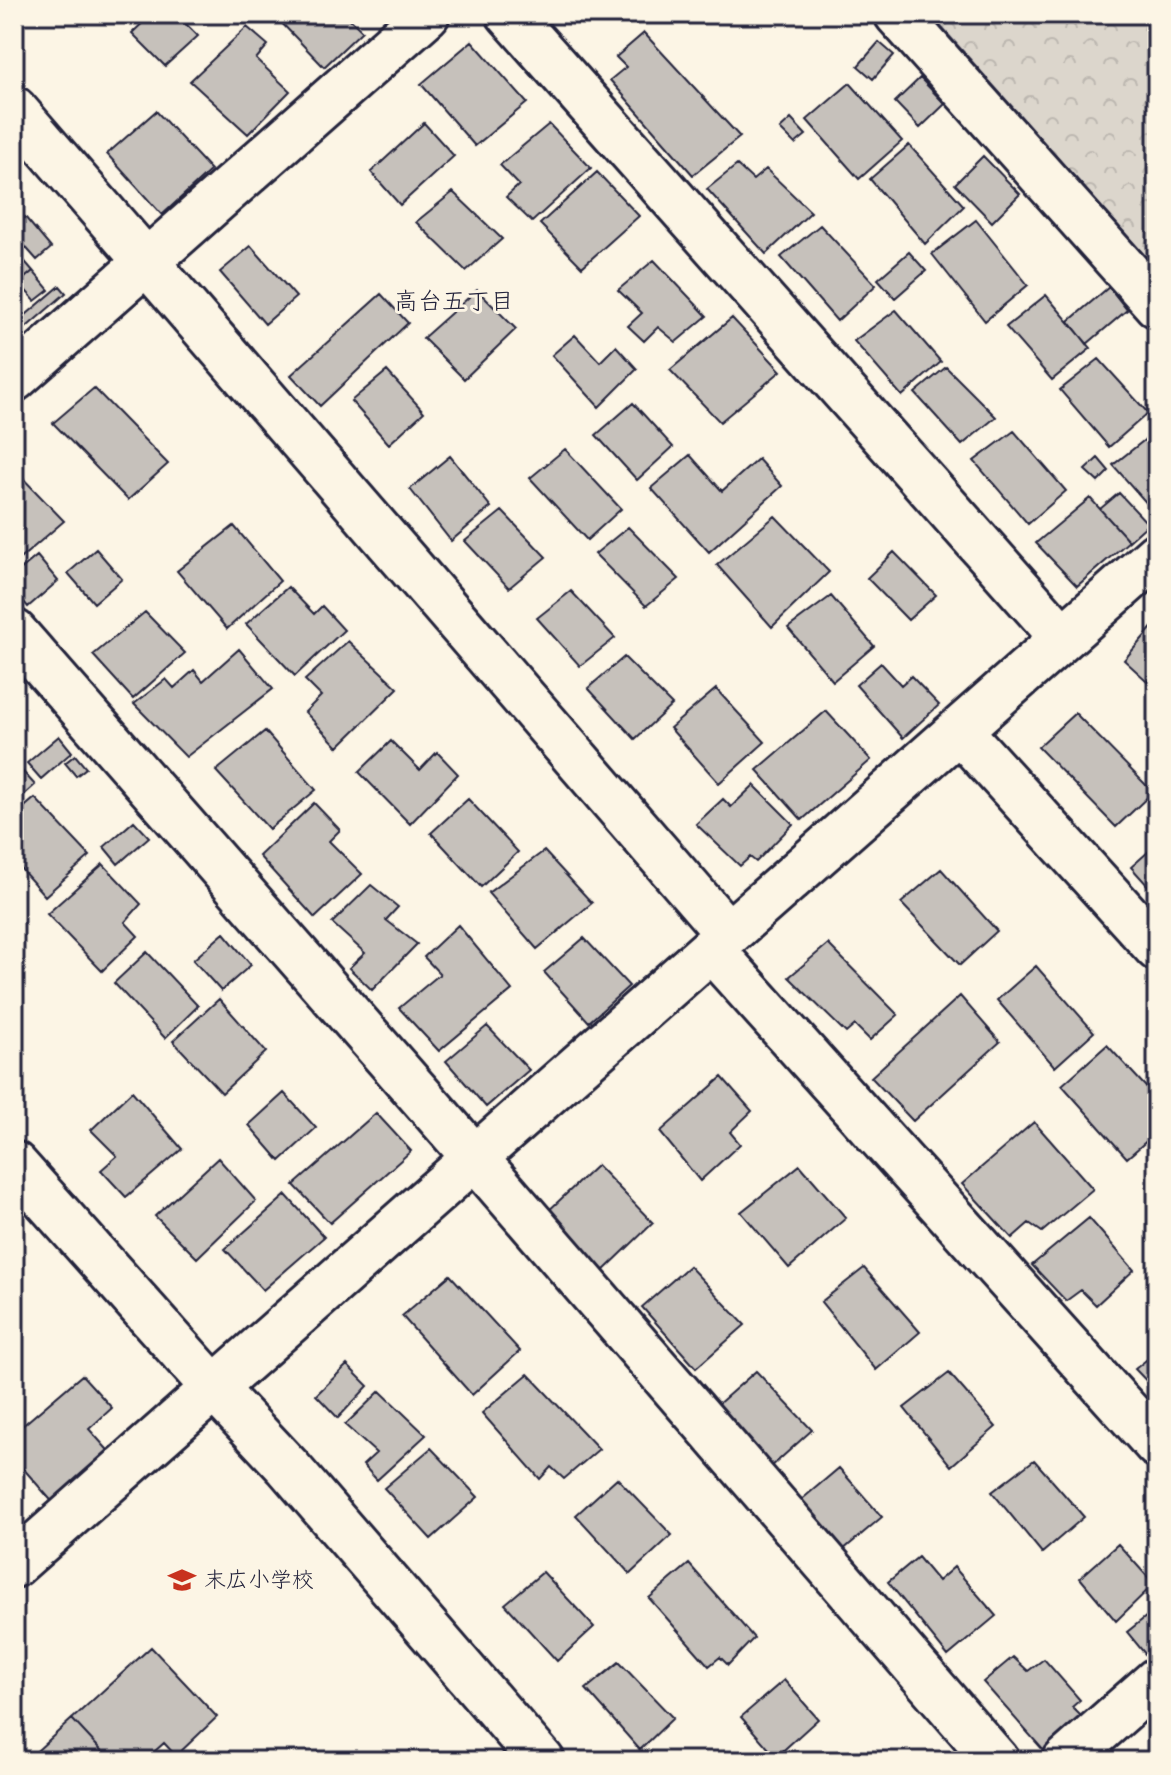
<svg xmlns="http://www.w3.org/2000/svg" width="1171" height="1775" font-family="'Architects Daughter','Klee One',sans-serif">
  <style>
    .park { fill: url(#park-crowns); stroke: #7f7c84; stroke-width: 2 }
    .building { fill: #c6c1bb; stroke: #22223b; stroke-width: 2 }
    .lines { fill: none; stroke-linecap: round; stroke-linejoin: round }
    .street-casing { stroke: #22223b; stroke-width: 50 }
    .secondary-casing { stroke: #22223b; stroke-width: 50 }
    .street { stroke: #fcf5e5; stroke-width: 44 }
    .secondary { stroke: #fcf5e5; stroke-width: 44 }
    .labels { text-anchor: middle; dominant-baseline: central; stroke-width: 6; stroke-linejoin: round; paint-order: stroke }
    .poi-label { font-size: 22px; fill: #22223b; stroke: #fcf5e5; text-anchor: start }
    .neighbourhood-label { font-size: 24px; fill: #22223b; stroke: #fcf5e5 }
  </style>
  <defs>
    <pattern id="park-crowns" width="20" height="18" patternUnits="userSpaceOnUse" patternTransform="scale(2)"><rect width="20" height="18" fill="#dcd6cc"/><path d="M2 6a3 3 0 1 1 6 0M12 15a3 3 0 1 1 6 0" fill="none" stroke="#bcb7b0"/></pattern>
  </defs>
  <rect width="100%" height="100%" fill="#fcf5e5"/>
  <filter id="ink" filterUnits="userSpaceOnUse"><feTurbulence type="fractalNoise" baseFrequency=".0125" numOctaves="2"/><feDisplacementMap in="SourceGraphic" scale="16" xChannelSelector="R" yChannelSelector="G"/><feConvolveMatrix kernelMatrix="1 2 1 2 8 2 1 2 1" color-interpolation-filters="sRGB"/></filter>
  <g filter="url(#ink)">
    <!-- park -->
    <path class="park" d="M930 14H1157V270Z"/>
    <!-- building -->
    <path class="building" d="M152 14H176L198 36 165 66 132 33Z
      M273 14H345L362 31 324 67Z
      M247 27 268 45 256 59 290 91 248 134 190 81Z
      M644 33 740 137 693 175 610 80 626 67 616 57Z
      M472 41 527 103 475 146 421 84Z
      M879 42 894 55 873 79 858 66Z
      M920 78 945 104 920 128 895 102Z
      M850 83 902 141 859 179 807 120Z
      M156 111 211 170 162 215 107 154Z
      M791 119 806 135 795 144 780 129Z
      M424 123 454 156 400 205 371 172Z
      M549 124 591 168 532 222 506 197 519 185 500 165Z
      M909 145 964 206 925 244 870 179Z
      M983 156 1020 194 992 222 955 184Z
      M737 165 753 180 766 169 811 212 766 254 707 189Z
      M597 172 639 216 582 267 540 224Z
      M453 192 502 239 466 271 416 222Z
      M25 217 51 248 37 260 14 234V227Z
      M976 220 1028 285 985 321 932 254Z
      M820 225 876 285 837 321 781 257Z
      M251 246 296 297 265 324 220 272Z
      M14 249 33 271 14 287Z
      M909 252 926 271 895 298 878 279Z
      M654 260 707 316 676 342 658 327 644 341 628 326 642 313 618 290Z
      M33 271 49 290 35 301 19 283Z
      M60 286 66 293 14 338V325Z
      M1109 287 1127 310 1087 344 1069 321Z
      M477 290 516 329 464 379 423 338Z
      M381 294 408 323 320 406 291 375Z
      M1046 295 1091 348 1052 380 1006 327Z
      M896 310 941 362 902 396 854 341Z
      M732 318 781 371 720 422 670 370Z
      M575 335 600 362 616 346 637 369 599 407 552 355Z
      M1099 359 1148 413 1109 447 1060 390Z
      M946 367 996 417 962 445 915 393Z
      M387 371 424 412 389 444 351 401Z
      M94 388 168 464 128 500 53 423Z
      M633 403 673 447 637 480 596 435Z
      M1157 430V515L1113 465Z
      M1014 431 1066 491 1028 524 974 461Z
      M565 449 621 509 587 540 530 478Z
      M690 455 722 491 758 459 782 486 709 552 651 488Z
      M450 456 491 507 451 541 410 489Z
      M1098 458 1109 471 1098 482 1085 470Z
      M14 469 64 521 14 564Z
      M1119 493 1148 524 1129 541 1100 509Z
      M1090 498 1129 541 1077 586 1036 543Z
      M502 511 546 557 509 588 465 541Z
      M775 516 829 572 772 627 717 565Z
      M234 526 280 581 227 629 177 571Z
      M628 527 679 579 646 606 595 554Z
      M96 549 122 579 94 603 68 573Z
      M894 552 936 595 908 620 867 578Z
      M37 556 58 581 28 607 14 590V575Z
      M288 587 314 614 322 606 344 630 295 676 246 624Z
      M571 591 615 638 580 666 537 618Z
      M831 596 874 646 833 681 788 628Z
      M145 612 185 653 133 699 93 655Z
      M1155 624 1157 627V690L1124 660Z
      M348 641 398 688 338 747 305 712 321 696 305 680Z
      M239 649 273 689 186 757 134 704 166 679 174 688 194 670 203 681Z
      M624 657 672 705 635 739 588 688Z
      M881 663 901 685 911 676 939 705 903 738 856 685Z
      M716 689 765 742 719 783 670 728Z
      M826 711 871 760 802 820 757 770Z
      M1075 713 1153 792 1116 827 1038 747Z
      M265 731 316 790 269 829 216 771Z
      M59 736 72 752 41 779 27 763Z
      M391 741 420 770 437 752 458 774 410 824 359 772Z
      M75 755 86 768 76 776 65 763Z
      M14 762 35 785 14 804Z
      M754 785 793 824 756 862 750 857 740 866 696 824 723 799 731 807Z
      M35 798 90 856 45 896 14 861V816Z
      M468 799 518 852 481 887 431 833Z
      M314 803 340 830 329 841 362 874 315 918 259 856Z
      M134 821 149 837 118 864 104 847Z
      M1157 844V896L1131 867Z
      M544 851 592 903 537 949 488 893Z
      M103 864 141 904 125 922 138 936 102 971 47 914Z
      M941 869 997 931 960 965 901 903Z
      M371 885 398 907 386 920 417 944 372 990 349 968 365 953 332 923Z
      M458 925 512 990 439 1051 399 1008 440 974 424 957Z
      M224 933 251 965 221 991 193 960Z
      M584 938 629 986 589 1022 544 972Z
      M828 944 898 1015 870 1040 855 1025 846 1033 789 977Z
      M147 952 198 1006 165 1038 114 983Z
      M1036 966 1094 1032 1055 1067 997 1000Z
      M960 996 1000 1042 913 1121 871 1077Z
      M219 999 266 1052 222 1093 173 1041Z
      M487 1026 529 1070 486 1107 446 1061Z
      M1107 1045 1157 1099V1132L1127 1158 1062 1085Z
      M722 1077 752 1111 730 1132 740 1144 700 1181 660 1132Z
      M132 1091 182 1149 126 1197 101 1170 117 1156 91 1130Z
      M284 1093 316 1128 280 1161 249 1125Z
      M376 1113 411 1151 330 1223 294 1185Z
      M1034 1122 1093 1189 1042 1232 1029 1223 1012 1238 962 1184Z
      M218 1158 256 1201 197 1258 155 1216Z
      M597 1165 653 1223 601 1273 545 1214Z
      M800 1165 846 1218 789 1268 741 1212Z
      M286 1195 324 1237 263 1290 225 1249Z
      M1089 1218 1134 1270 1096 1305 1081 1290 1066 1301 1032 1265Z
      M689 1266 745 1325 696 1368 642 1307Z
      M864 1268 920 1332 876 1370 821 1302Z
      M450 1275 520 1351 472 1395 402 1316Z
      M1151 1356 1157 1362V1392L1135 1369Z
      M347 1365 368 1386 338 1418 316 1395Z
      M756 1371 812 1430 771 1467 717 1405Z
      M949 1373 996 1427 951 1466 904 1408Z
      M528 1374 599 1449 564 1479 551 1467 540 1479 482 1413Z
      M82 1375 112 1408 89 1429 114 1457 56 1506 14 1458V1433Z
      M380 1391 426 1435 377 1480 363 1465 376 1453 345 1425Z
      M431 1448 478 1497 431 1539 384 1488Z
      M1034 1460 1084 1517 1042 1553 992 1492Z
      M839 1468 882 1517 843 1550 801 1500Z
      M617 1478 672 1535 630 1574 576 1515Z
      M1118 1544 1154 1584 1116 1621 1080 1578Z
      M918 1557 938 1581 954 1567 996 1616 948 1656 888 1582Z
      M689 1564 754 1638 728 1665 720 1657 709 1666 649 1598Z
      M543 1572 594 1627 557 1661 505 1604Z
      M1157 1608V1654L1150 1660 1127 1632Z
      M151 1647 217 1717 176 1756 164 1743 144 1761H111L72 1719Z
      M1013 1657 1028 1671 1044 1659 1080 1700 1072 1707 1082 1717 1044 1751 983 1682Z
      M619 1662 673 1718 640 1750 586 1689Z
      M784 1680 818 1719 776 1757 741 1717Z
      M72 1719 111 1761H26Z"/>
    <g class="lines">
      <!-- street casing -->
      <g class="street-casing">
        <path id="street" d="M509 14 1063 638
          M897 14 1157 305
          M14 109 728 934
          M14 379 427 14
          M14 632 475 1158 997 1761
          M959 730 1157 948
          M711 949 1157 1445
          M14 1565 1157 555
          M1065 1761 1157 1680"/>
      </g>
      <!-- secondary casing -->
      <g class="secondary-casing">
        <path id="secondary" d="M14 1164 214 1388 288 1467 542 1761"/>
      </g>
      <!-- street -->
      <use href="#street" class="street"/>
      <!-- secondary -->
      <use href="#secondary" class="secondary"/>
    </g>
  </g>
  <!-- icons -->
  <defs>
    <g id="school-bare" transform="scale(2.16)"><path d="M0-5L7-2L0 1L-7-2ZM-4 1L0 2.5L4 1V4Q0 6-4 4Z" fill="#c8321e" stroke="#fcf5e5" stroke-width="2.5" paint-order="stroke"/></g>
  </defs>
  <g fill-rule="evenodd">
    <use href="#school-bare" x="182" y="1580"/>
  </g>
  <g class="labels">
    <!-- poi labels -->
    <g class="poi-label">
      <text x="204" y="1580">末広小学校</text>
    </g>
    <!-- neighbourhood labels -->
    <g class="neighbourhood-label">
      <text x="454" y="302">高台五丁目</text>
    </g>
  </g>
  <!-- margin -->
  <rect width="1171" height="1775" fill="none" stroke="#fcf5e5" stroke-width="48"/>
  <rect x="24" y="24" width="1123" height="1727" fill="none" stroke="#22223b" stroke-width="3" filter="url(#ink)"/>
</svg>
